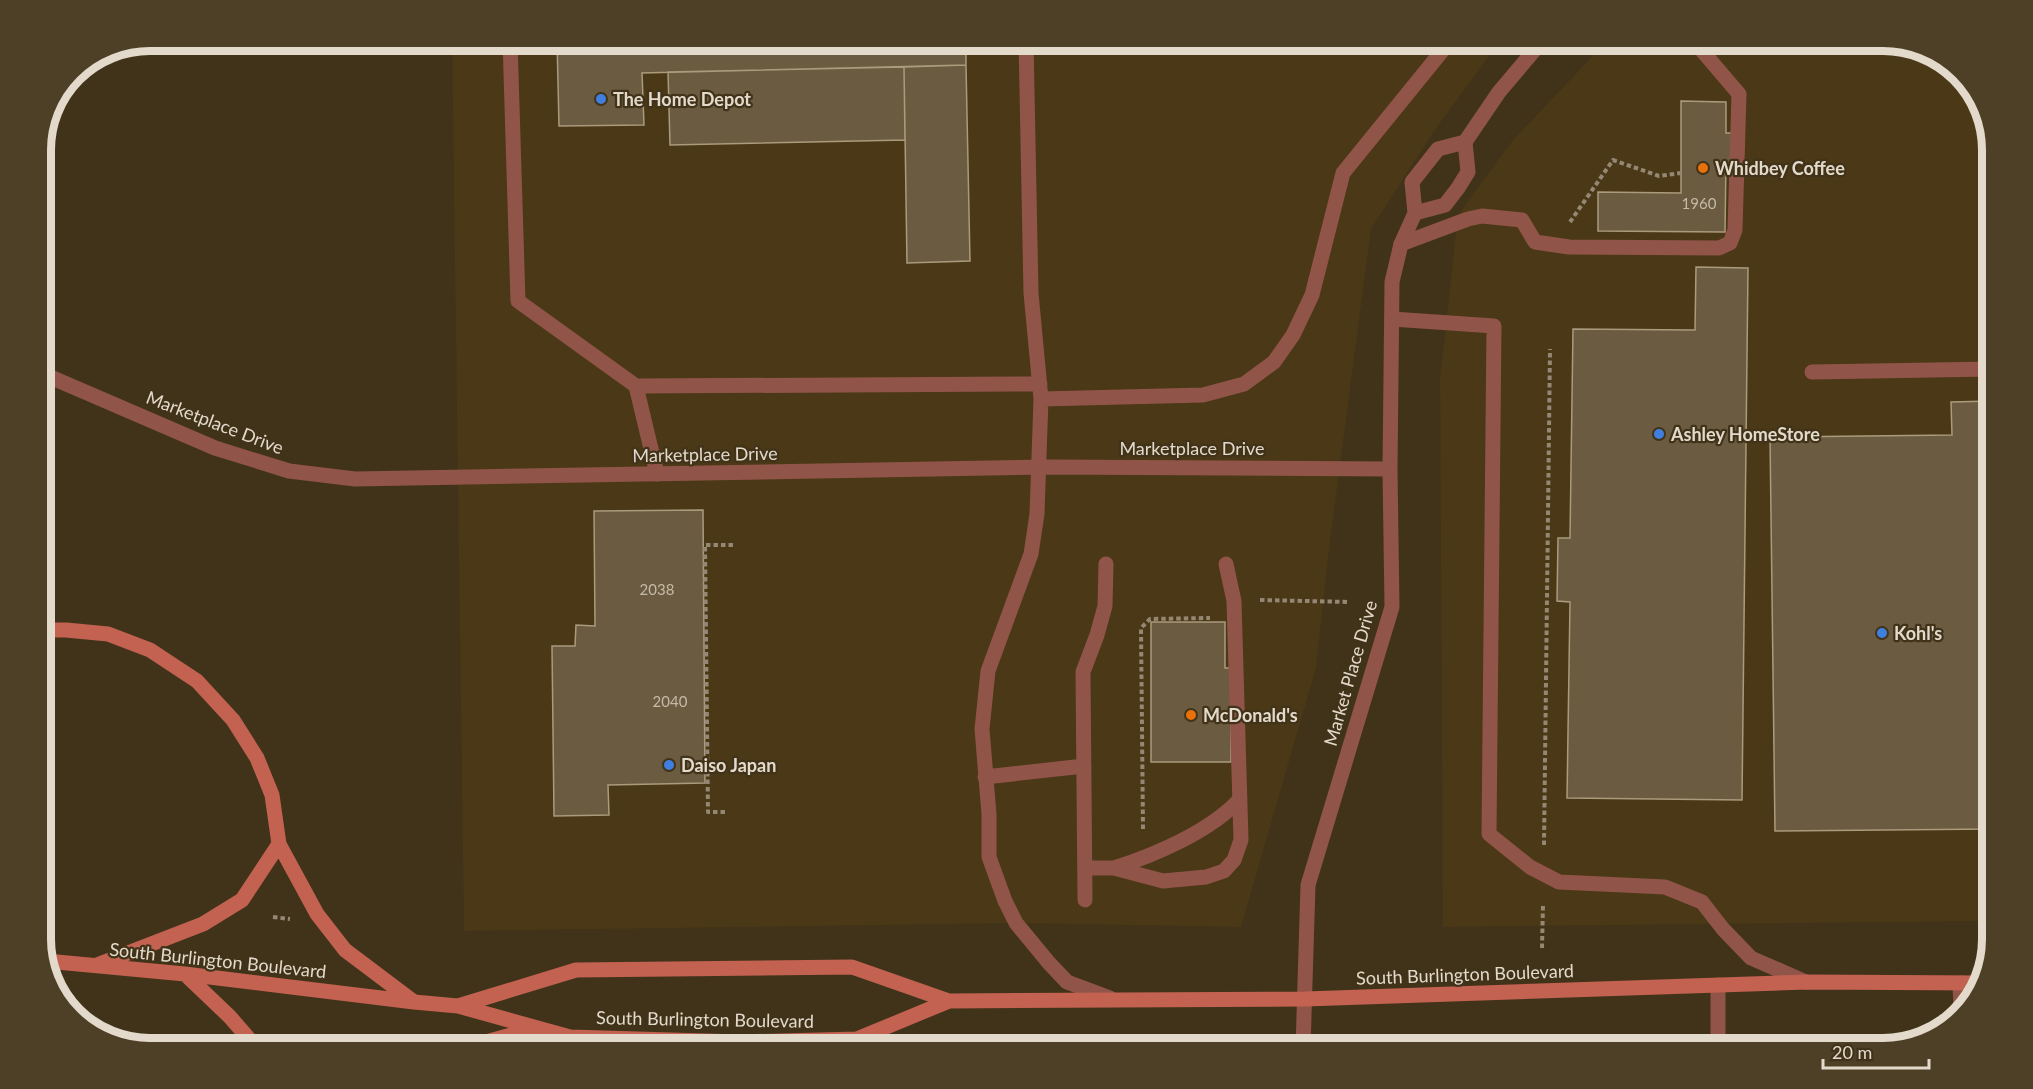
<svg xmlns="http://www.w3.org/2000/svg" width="2033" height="1089" font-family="Lato,sans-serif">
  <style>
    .built { fill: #4a3816 }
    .building { fill: #6b5c41; stroke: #ab9b7d; stroke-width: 1.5 }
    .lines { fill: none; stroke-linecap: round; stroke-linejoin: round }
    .path { stroke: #948874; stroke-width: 4; stroke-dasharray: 4.5 3; stroke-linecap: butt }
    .service { stroke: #915449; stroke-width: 15 }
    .minor { stroke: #915449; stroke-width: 15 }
    .secondary { stroke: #c36251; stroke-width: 15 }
    .shop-dot { fill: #3f7fe0; stroke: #413319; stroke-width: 2 }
    .food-dot { fill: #e8710a; stroke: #413319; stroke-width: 2 }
    .labels { text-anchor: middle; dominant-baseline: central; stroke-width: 4.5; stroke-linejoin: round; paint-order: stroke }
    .number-label { font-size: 15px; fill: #c5baa8 }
    .poi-label { font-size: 18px; font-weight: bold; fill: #e3dacb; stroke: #413319; text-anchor: start }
    .street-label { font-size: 18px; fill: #e3dacb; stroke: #413319 }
    .rim { fill: none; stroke: #e3dacb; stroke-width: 8 }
  </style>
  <rect width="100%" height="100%" fill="#413319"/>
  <!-- built -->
  <path class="built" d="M1883 40 1932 52 1974 89 1992 143V921L1443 927 1440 378 1458 215 1513 140 1607 41Z
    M452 41H1500L1434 131 1371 229 1329 549 1316 668 1241 927 1016 923 464 931Z"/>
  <!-- building -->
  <path class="building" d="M557 40H966V65L642 73 644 125 559 126Z
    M966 65 970 261 907 263 904 67Z
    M904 67 905 140 670 145 668 72Z
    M1681 101 1726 102V133H1734V163H1726L1725 232 1598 231V192L1681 193Z
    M1696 267 1748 268 1742 800 1567 798 1570 602 1557 601 1558 538H1570L1573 329 1695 330Z
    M1992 401V829L1775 831 1770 437 1952 435 1951 402Z
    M703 510 705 783 608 785 609 815 554 816 552 646H575L576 625 595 626 594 511Z
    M1151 622H1225V668H1231V762H1151Z"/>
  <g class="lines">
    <!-- path -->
    <path class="path" d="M1570 222 1613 160 1659 176 1681 173
      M1260 600 1349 602
      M725 812H708L705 545H734
      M1143 829 1141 628 1150 619 1210 618
      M1544 845 1550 349
      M273 917 290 919
      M1542 948 1543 904"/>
    <!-- service -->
    <path class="service" d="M510 40 518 301 636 386 657 474
      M1026 40 1031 293 1041 399 1037 514 1031 554 988 671 982 729 989 814V857L1005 901 1016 923 1049 963 1067 982 1110 998
      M1401 244 1468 219 1482 216 1522 220 1535 242 1569 247 1719 248 1730 243 1735 230 1739 94 1693 40
      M1392 319 1494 326 1489 834 1530 867 1559 882 1665 887 1702 902 1723 929 1751 958 1806 982
      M1812 372 1992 369
      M636 386 1040 384
      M1041 399 1203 395 1244 384 1274 362 1293 335 1312 295 1343 173 1451 40
      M985 777 1084 766
      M1085 868H1114L1163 881 1206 877 1224 871 1234 860 1241 840 1234 601 1226 564
      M1114 868C1155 855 1211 831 1240 799
      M1085 900 1083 672 1097 635 1105 606 1106 564
      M1960 983 1961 1010"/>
    <!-- minor -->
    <path class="minor" d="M1465 142 1499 92 1543 40
      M1415 213 1445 205 1458 188 1468 172 1465 142
      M41 373 215 448 289 471 355 479 1049 467 1390 469
      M1718 985V1048
      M1303 1048 1308 885 1392 607 1390 469 1392 282 1401 244 1415 213 1412 182 1438 149 1465 142"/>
    <!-- secondary -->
    <path class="secondary" d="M41 630H66L108 634 150 650 197 681 233 720 257 758 272 795 279 844 317 914 345 950 414 1002
      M46 961 185 974 414 1002 458 1006 570 1037 739 1042 857 1039 949 1001
      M97 965 203 924 242 900 279 844
      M185 974 230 1017 257 1048
      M458 1006 576 970 852 967 949 1001 1305 999 1806 982 1982 983
      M464 1048 537 1028"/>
  </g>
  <!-- markers -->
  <g class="shop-dot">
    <circle cx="601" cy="99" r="6"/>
    <circle cx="1659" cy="434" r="6"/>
    <circle cx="1882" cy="633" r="6"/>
    <circle cx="669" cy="765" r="6"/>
  </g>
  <g class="food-dot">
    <circle cx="1703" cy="168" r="6"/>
    <circle cx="1191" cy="715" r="6"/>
  </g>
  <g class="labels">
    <!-- number labels -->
    <g class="number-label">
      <text x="1699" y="203">1960</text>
      <text x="657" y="589">2038</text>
      <text x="670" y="701">2040</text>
    </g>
    <!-- poi labels -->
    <g class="poi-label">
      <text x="613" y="99">The Home Depot</text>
      <text x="1715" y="168">Whidbey Coffee</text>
      <text x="1671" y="434">Ashley HomeStore</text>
      <text x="1894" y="633">Kohl's</text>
      <text x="1203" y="715">McDonald's</text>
      <text x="681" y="765">Daiso Japan</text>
    </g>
    <!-- street labels -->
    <g class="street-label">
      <text transform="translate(215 422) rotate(21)">Marketplace Drive</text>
      <text x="1192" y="448">Marketplace Drive</text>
      <text transform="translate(705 454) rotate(-1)">Marketplace Drive</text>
      <text transform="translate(1350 673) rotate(-74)">Market Place Drive</text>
      <text transform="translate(218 960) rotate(6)">South Burlington Boulevard</text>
      <text transform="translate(1465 974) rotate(-2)">South Burlington Boulevard</text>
      <text transform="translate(705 1019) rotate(1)">South Burlington Boulevard</text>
    </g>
  </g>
  <!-- crop -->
  <path d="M0 0H2033V1089H0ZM150 51H1883A99 99 0 0 1 1982 150V939A99 99 0 0 1 1883 1038H150A99 99 0 0 1 51 939V150A99 99 0 0 1 150 51Z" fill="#4e4027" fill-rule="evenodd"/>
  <path class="rim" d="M150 51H1883A99 99 0 0 1 1982 150V939A99 99 0 0 1 1883 1038H150A99 99 0 0 1 51 939V150A99 99 0 0 1 150 51Z"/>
  <!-- scale -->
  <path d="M1823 1059v9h106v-9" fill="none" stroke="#e3dacb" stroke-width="3"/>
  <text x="1832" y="1059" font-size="18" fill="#e3dacb" stroke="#413319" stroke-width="4.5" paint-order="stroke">20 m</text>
</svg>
